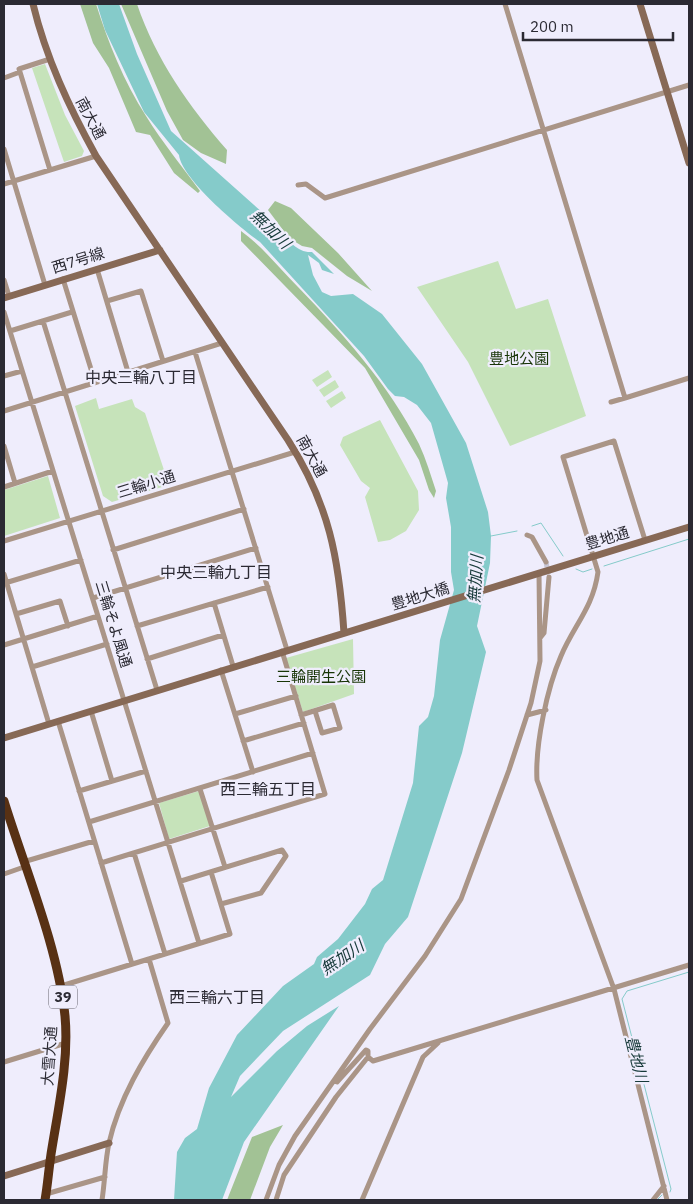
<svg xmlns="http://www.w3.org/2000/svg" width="693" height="1204" font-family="'IBM Plex Sans','Noto Sans JP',sans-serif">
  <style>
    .green { fill: #c6e3ba }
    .forest { fill: #a2c295 }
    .water { fill: #85cbca }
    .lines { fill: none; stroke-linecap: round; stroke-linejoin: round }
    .stream { stroke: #85cbca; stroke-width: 1 }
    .street-tunnel { stroke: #c8c6d4; stroke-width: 5; stroke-dasharray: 5 2.5; stroke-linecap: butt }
    .street { stroke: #aa9587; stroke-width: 5 }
    .secondary { stroke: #876956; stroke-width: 7 }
    .highway { stroke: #583114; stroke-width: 9 }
    .labels { text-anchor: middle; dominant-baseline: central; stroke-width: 4.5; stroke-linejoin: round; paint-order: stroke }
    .shield { fill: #efedfc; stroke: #66646f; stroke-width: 1 }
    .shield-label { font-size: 14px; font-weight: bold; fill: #2b2a33 }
    .street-label { font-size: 15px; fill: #2b2a33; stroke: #efedfc }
    .park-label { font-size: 15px; fill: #183607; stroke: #efedfc }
    .water-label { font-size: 16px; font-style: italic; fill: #173a3a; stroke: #efedfc }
    .neighbourhood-label { font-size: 16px; fill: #2b2a33; stroke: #efedfc }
  </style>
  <rect width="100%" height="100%" fill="#efedfc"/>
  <!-- green -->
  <path class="green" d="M45 64 65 115 84 151 82 156 64 162 32 68Z
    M498 261 516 309 548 299 586 416 510 446 468 362 417 287Z
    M328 370 332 377 317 387 312 380Z
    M335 380 339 387 324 397 319 390Z
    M342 391 346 398 331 408 326 401Z
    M96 398 99 409 132 399 135 407 145 413 169 485 112 502 103 496 75 406Z
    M380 420 418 491 419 510 406 531 390 540 378 542 365 497 370 488 361 481 340 445 343 437Z
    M48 476 60 518 4 536V490Z
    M353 639 354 694 303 712 286 658Z
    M199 791 210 826 169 839 159 803Z"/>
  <!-- forest -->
  <path class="forest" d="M80 4H96C108 42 124 82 146 116 162 142 182 166 200 191L198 193 174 173 150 135 136 132 109 68 93 43Z
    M121 4H137C156 60 189 106 227 150L226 164 201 153 183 140 167 111Z
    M275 201 291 208 338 253 372 291 347 276 312 248 302 246 289 238 268 210Z
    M241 231C263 247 279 268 298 287 344 335 389 385 419 444 426 459 431 476 436 491L434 498 429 490 419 460 365 368 241 241Z
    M283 1125 270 1147 250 1200H227L252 1137Z"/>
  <!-- water -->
  <path class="water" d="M97 4H119L137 54 171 131 282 230C288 241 298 253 312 252L334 274 322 270 319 263 308 255 313 275 322 292 331 296 353 294 382 314 422 364 466 443 488 512 491 536 490 563 477 626 486 652 462 753 408 917 385 944 370 975 283 1031 240 1076 231 1097 277 1051 307 1026 339 1006 244 1142 222 1200H174L177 1152 185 1138 197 1129 209 1088 237 1035 283 986 314 964 317 957 338 939 365 904 372 889 383 880 413 783 419 726 428 717 434 696 440 640 454 590 451 572V527L446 498 448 483 431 423 417 405 404 397 395 396 388 389 364 356 260 242C239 227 182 179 179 155L144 112 105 30Z"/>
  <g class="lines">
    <!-- stream -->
    <path class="stream" d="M532 526 541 523 563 556
      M491 536 517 531
      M604 566 689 539
      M576 569 583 572 592 569
      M670 1192 671 1189 622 999 627 991 689 972
      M657 1200 662 1195"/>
    <!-- street-tunnel -->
    <path class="street-tunnel" d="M546 562 549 577"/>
    <!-- street -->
    <path class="street" d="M505 4 625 398 689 378
      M20 72 50 170
      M4 78 20 72 19 69 50 59
      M4 149 45 285
      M4 184 96 156
      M298 185 306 184 325 198 689 85
      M97 269 128 372
      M63 279 95 382
      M4 280 9 296
      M107 301 141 291 163 361
      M4 312 199 943
      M43 321 157 690
      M10 331 72 312
      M195 352 287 650
      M4 376 22 371
      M611 402 625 398
      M4 411 222 343
      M4 446 15 483
      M4 487 53 471
      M527 535 532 537 546 562
      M645 540 614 441 563 457 598 572C593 608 574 625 561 656 547 688 535 745 537 780L614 989 667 1200
      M4 541 295 452
      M113 550 244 509
      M4 574 49 724
      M5 583 81 560
      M93 598 256 548
      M214 603 233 666
      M16 614 60 601 68 626
      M137 626 268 587
      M540 638 544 633 549 577
      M4 645 98 616
      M147 659 223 635
      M32 667 107 644
      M221 670 253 772
      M91 711 112 781
      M235 714 296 696
      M301 715 333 705 340 728 322 733 315 711
      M527 715 546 710
      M58 721 132 964
      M243 741 304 723
      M200 789 225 867
      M79 791 146 771
      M89 822 313 753
      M134 853 165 954
      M23 862 94 841
      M101 863 325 794 282 651
      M4 874 24 867
      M181 881 282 850 286 856 261 893 221 904
      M61 986 230 934 211 872
      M4 1062 66 1043
      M334 1081 337 1082 366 1050 368 1051V1057L373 1061 689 965
      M46 1194 105 1177
      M102 1200C105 1181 105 1161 109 1143 119 1099 143 1059 168 1023L149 959
      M266 1200 279 1165 295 1136 370 1029 425 956 461 899 509 770 531 703 540 661 539 573
      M276 1200 284 1175 336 1097 368 1057
      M362 1200 423 1057 438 1043
      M653 1200 664 1186"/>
    <!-- secondary -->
    <path class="secondary" d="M33 4C46 58 69 107 96 156L288 440C329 504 339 558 344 633
      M640 4 689 163
      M4 298 160 250
      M4 738 689 527
      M4 1176 109 1143"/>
    <!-- highway -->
    <path class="highway" d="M4 801C25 869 58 947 65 1016 69 1059 59 1105 52 1148 49 1165 48 1183 45 1200"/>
  </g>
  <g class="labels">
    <!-- shield labels -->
    <rect class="shield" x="49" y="985.5" width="28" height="23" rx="4"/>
    <g class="shield-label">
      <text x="63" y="997">39</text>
    </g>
    <!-- street labels -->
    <g class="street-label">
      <text transform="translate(91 118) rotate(62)">南大通</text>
      <text transform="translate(78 260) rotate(-17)">西7号線</text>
      <text transform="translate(312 456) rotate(61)">南大通</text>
      <text transform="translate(146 484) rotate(-17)">三輪小通</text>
      <text transform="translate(607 538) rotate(-17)">豊地通</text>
      <text transform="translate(420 596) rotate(-17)">豊地大橋</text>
      <text transform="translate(114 624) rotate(73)">三輪そよ風通</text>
      <text transform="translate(49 1056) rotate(-86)">大雪大通</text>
    </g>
    <!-- park labels -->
    <g class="park-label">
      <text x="519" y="358">豊地公園</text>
      <text x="321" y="676">三輪開生公園</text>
    </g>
    <!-- water labels -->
    <g class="water-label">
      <text transform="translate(271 229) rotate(44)">無加川</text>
      <text transform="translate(475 579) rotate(-86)">無加川</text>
      <text transform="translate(342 957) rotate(-34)">無加川</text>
      <text transform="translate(637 1059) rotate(76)">豊地川</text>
    </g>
    <!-- neighbourhood labels -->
    <g class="neighbourhood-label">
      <text x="141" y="377">中央三輪八丁目</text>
      <text x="216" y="572">中央三輪九丁目</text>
      <text x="268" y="789">西三輪五丁目</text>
      <text x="217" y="997">西三輪六丁目</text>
    </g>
  </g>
  <!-- border -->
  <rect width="693" height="1204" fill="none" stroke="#2b2a33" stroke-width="10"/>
  <!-- scale -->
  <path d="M523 32v8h150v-8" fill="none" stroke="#2b2a33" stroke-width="2.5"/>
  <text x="530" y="32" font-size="15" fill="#2b2a33" stroke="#efedfc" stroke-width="4" paint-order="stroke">200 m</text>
</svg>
